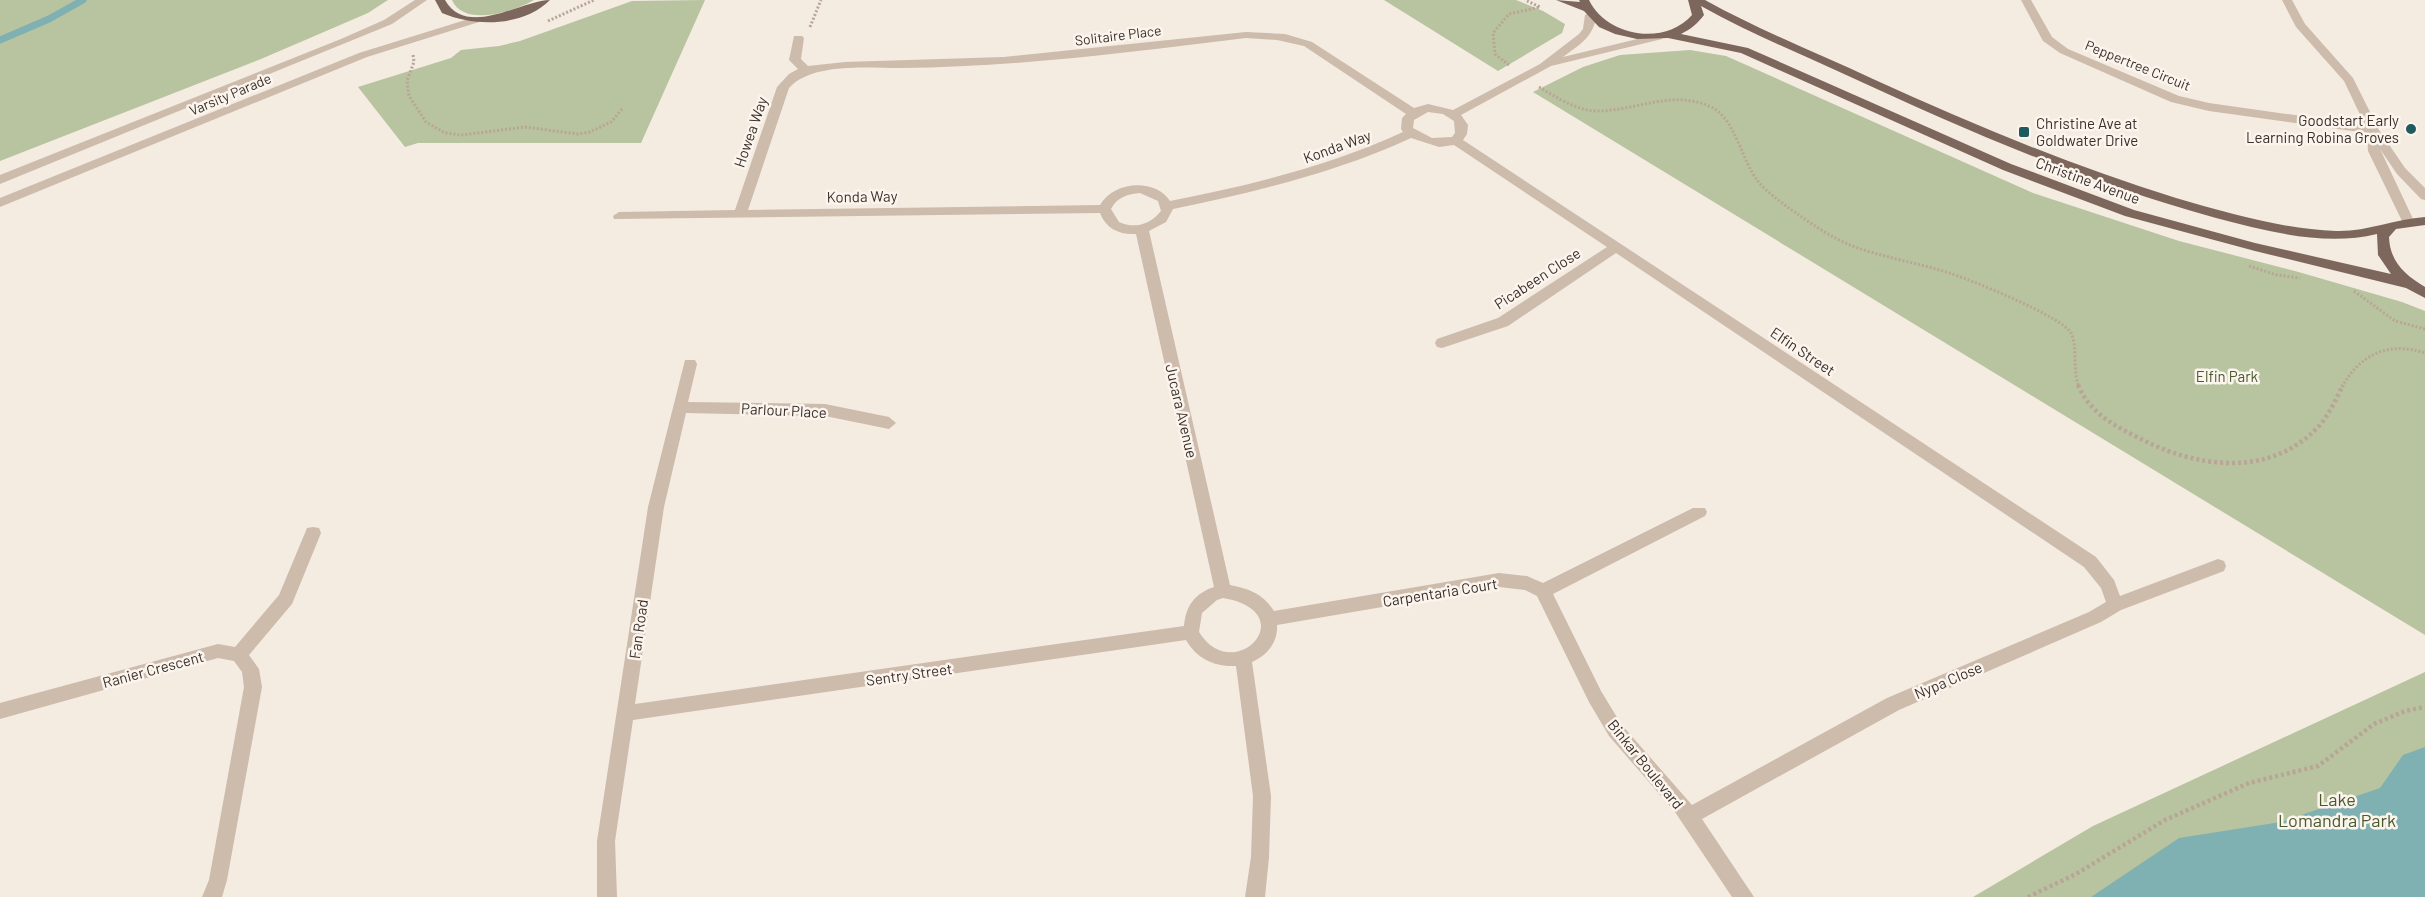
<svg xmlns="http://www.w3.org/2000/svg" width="2425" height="897" font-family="Barlow,sans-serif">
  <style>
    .green { fill: #b8c4a0 }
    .water { fill: #7fb0b2 }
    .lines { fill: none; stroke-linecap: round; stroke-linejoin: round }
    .stream { stroke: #7fb0b2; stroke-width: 7 }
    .path-far1 { stroke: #b9a596; stroke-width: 3; stroke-dasharray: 2 2; stroke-linecap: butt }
    .path { stroke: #b9a596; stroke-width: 4.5; stroke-dasharray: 3 3; stroke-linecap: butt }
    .minor { fill: #cdbbac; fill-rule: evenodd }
    .major { fill: #7d675c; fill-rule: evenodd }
    .poi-dot { fill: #1f5a5e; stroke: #fbf5ee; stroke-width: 2 }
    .labels { text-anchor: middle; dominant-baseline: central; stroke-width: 5; stroke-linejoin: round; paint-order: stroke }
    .far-street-label { font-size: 14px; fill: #3b302b; stroke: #fbf5ee }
    .poi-label { font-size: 15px; fill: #3b302b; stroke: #fbf5ee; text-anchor: end }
    .street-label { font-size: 15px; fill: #3b302b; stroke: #fbf5ee }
    .park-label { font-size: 15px; fill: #4a5a2e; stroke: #fbf5ee }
    .near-park-label { font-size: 18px; fill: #4a5a2e; stroke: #fbf5ee }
  </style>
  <rect width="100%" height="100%" fill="#f4ebe1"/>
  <!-- green -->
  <path class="green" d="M0 0H388L368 13 261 59 0 161Z
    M452 0H534C515 11 464 28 452 0Z
    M705 0 641 143H418L405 147 358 87 451 58 461 50 499 46 520 41 632 1Z
    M1384 0H1516L1543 11 1565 24 1562 33 1498 71Z
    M1690 50 1726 56 2033 193 2179 241 2295 271 2402 302 2425 311V635L1533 92 1583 67 1620 55Z
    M2425 672V897H1973L2093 826Z"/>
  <!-- water -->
  <path class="water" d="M2425 747V897H2091L2179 838 2281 822 2380 788 2403 755Z"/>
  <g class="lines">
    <!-- stream -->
    <path class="stream" d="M0 40 49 19 83 0"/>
    <!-- path-far1 -->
    <path class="path-far1" d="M548 21 594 0
      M810 27 821 0
      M413 55 414 62 407 81 409 96 426 122 445 133 461 135 525 127 578 134 590 132 611 122 623 108
      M1509 65 1495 54 1493 33 1509 14 1540 7 1525 0
      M1539 87C1556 97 1577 111 1597 111 1637 111 1674 88 1713 108 1735 120 1742 160 1757 180 1767 193 1786 206 1799 215 1814 226 1833 238 1850 245 1881 257 1914 262 1946 272 1967 278 2063 317 2071 333 2078 346 2072 370 2079 387
      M2249 266 2277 275 2300 278
      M2354 291 2395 321 2425 329
      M2342 387C2360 354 2389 341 2425 353"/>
    <!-- path -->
    <path class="path" d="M2078 385C2090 413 2113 425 2139 438 2196 468 2271 479 2320 425 2330 413 2336 399 2343 385
      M2028 897 2076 874 2165 820 2249 783 2318 766 2374 724 2405 711 2425 707"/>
    <!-- minor -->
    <path class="minor" d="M415 0H427L392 24 0 184V175L341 39 384 20Z
      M2021 0H2031L2052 37 2068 49 2179 96 2209 103 2365 125 2344 81 2296 27 2282 0H2292L2305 24 2353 78 2379 130 2405 168 2425 188V200L2421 199 2397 174 2380 149 2414 221 2408 225 2402 221 2368 151 2367 133 2209 111 2171 102 2060 53 2043 41Z
      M1591 12 1597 15C1592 39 1581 43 1563 57L1658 34 1664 37 1662 39 1551 66 1461 115 1468 125 1467 134 1463 140 2096 557 2114 580 2120 596 2218 559 2224 561 2226 566 2224 571 2121 610 2101 622 1899 710 1702 819 1754 897H1732L1675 812 1609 736 1589 702 1537 596 1525 590 1499 587 1277 625C1278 643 1267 655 1252 662L1271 796 1269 857 1265 897H1245L1251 857 1253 796 1236 666C1215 667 1197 659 1186 640L633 720 615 841 617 897H597V841L648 507 685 360H695L697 364 688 402 825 404 889 417 896 423 889 429 825 416 686 413 664 507 635 704 1184 626C1186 606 1194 594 1214 587L1136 234C1120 235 1106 229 1100 213L614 219 613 216 619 212 735 210 777 87 789 74 798 69 789 60 794 36H802L804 38 801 59 808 66 845 62 1004 57 1246 32 1285 34 1312 42 1414 108 1428 104 1453 110 1540 64 1579 34 1583 29 1585 15ZM1246 38 1277 40 1304 46 1406 114 1402 118 1401 129 1403 132C1329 166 1251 185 1170 201 1155 178 1114 181 1100 205L748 210 789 88C812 62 868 68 901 68 1017 67 1131 52 1246 38ZM1428 112 1443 114 1454 121 1455 133 1452 137 1432 138 1413 128 1414 120ZM1411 138 1439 147 1454 145 1607 247 1498 318 1437 339 1435 343 1437 347 1442 348 1508 326 1616 253 2084 567 2101 588 2106 602 2089 612 1887 698 1692 805 1621 724 1601 691 1553 594 1705 516 1707 512 1705 508H1693L1543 583 1527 576 1499 573 1274 611C1263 594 1250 589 1230 585L1149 231 1166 222 1173 209C1255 192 1335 173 1411 138ZM1140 193 1158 201 1161 211C1150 225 1134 229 1119 222L1111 209C1117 197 1128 194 1140 193ZM1223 598C1305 612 1234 688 1199 632L1202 613 1217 600Z
      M475 17 479 18V22L367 57 0 207V198L359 53Z
      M313 527 319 528 321 533 292 604 249 655 259 669 262 687 227 880 222 897H202L209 880 244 687 242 672 234 661 218 658 0 719V703L218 644 235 647 279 595 305 533 307 528Z"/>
    <!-- major -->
    <path class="major" d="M435 0H445C467 39 522 0 550 0 523 27 475 27 442 13Z
      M1556 0 1580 2 1579 0H1589C1607 37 1665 46 1692 15L1688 0H1705C1759 30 1817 53 1873 79 1972 124 2072 166 2176 198 2228 213 2282 229 2336 231 2366 232 2395 219 2425 217V225L2396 229 2389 237C2390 262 2405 275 2425 287V298L2406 288 2255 251 2125 216 2003 170 1741 53 1668 38 1637 39 1615 34 1599 27 1584 11ZM1701 6C1747 32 1796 52 1844 74 1965 130 2087 183 2216 218 2267 231 2324 247 2377 234L2378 255 2391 274 2255 243 2134 210 2011 164 1748 48 1681 34C1691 29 1697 24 1704 15Z"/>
  </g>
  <!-- markers -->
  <g class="poi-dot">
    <circle cx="2411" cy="129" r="6"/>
    <rect x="2018" y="126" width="12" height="12" rx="3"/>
  </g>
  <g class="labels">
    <!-- far-street labels -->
    <g class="far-street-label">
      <text transform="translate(1118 35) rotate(-7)">Solitaire Place</text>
      <text transform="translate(2138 65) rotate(22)">Peppertree Circuit</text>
      <text transform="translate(230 94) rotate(-23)">Varsity Parade</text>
    </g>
    <!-- poi labels -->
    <g class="poi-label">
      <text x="2399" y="120">Goodstart Early<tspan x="2399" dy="17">Learning Robina Groves</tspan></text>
      <text x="2036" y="123" text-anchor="start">Christine Ave at<tspan x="2036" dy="17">Goldwater Drive</tspan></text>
    </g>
    <!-- street labels -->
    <g class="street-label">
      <text transform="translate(750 132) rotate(-71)">Howea Way</text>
      <text transform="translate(1337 146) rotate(-20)">Konda Way</text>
      <text transform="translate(2088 180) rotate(20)">Christine Avenue</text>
      <text transform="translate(862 196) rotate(-1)">Konda Way</text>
      <text transform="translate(1537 278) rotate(-33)">Picabeen Close</text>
      <text transform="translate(1803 351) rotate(34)">Elfin Street</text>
      <text transform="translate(784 410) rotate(3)">Parlour Place</text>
      <text transform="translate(1182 411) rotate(77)">Jucara Avenue</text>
      <text transform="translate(1440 592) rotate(-9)">Carpentaria Court</text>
      <text transform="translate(638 629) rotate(-82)">Fan Road</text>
      <text transform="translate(153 669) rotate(-15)">Ranier Crescent</text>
      <text transform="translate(909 674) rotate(-8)">Sentry Street</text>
      <text transform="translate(1948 680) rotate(-23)">Nypa Close</text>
      <text transform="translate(1646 764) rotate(51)">Binkar Boulevard</text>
    </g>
    <!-- park labels -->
    <g class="park-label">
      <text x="2227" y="376">Elfin Park</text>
    </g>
    <!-- near-park labels -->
    <g class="near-park-label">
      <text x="2337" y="799">Lake<tspan x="2337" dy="21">Lomandra Park</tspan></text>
    </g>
  </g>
</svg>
